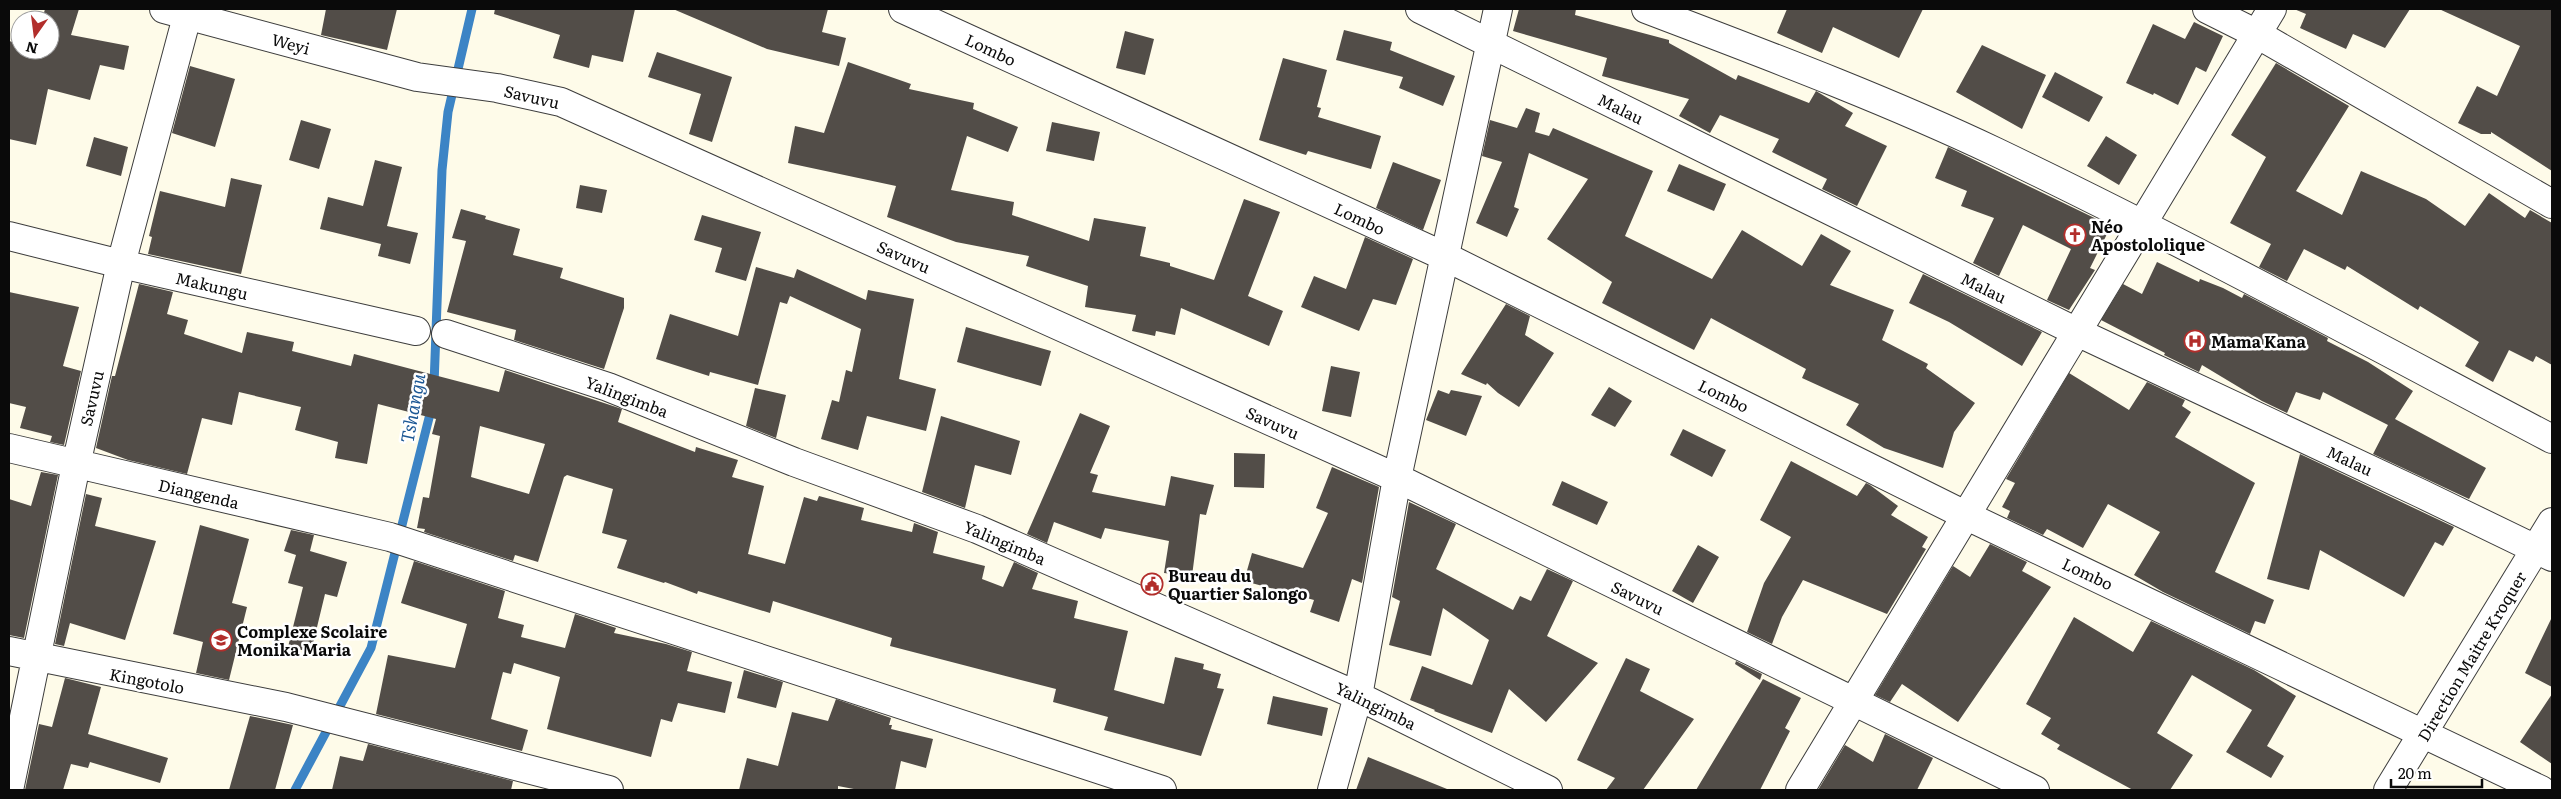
<svg xmlns="http://www.w3.org/2000/svg" width="2561" height="799" font-family="Literata,serif">
  <style>
    .lines { fill: none; stroke-linecap: round; stroke-linejoin: round }
    .stream { stroke: #3c84c5; stroke-width: 9 }
    .building { fill: #524d48; fill-rule: evenodd }
    .street-casing { stroke: #3d3d3d; stroke-width: 30 }
    .street { stroke: #fff; stroke-width: 28 }
    .labels { text-anchor: middle; dominant-baseline: central; stroke-width: 5; stroke-linejoin: round; paint-order: stroke }
    .street-label { font-size: 16px; fill: #0a0a0a; stroke: #fff }
    .poi-label { font-size: 16px; font-weight: bold; fill: #0a0a0a; stroke: #fff; text-anchor: start }
    .water-label { font-size: 18px; font-style: italic; fill: #1c5794; stroke: #fff }
  </style>
  <rect width="100%" height="100%" fill="#fefbe9"/>
  <g class="lines">
    <!-- stream -->
    <path class="stream" d="M434 385 442 170 448 112 472 9
      M295 790 371 648 432 406"/>
  </g>
  <!-- building -->
  <path class="building" d="M45 9H79L71 35 129 46 124 70 100 65 90 100 48 89 36 145 9 139V41L20 44V50H50V20H42Z
    M326 9H397L387 50 321 35Z
    M495 9H635L623 62 592 55 589 68 553 58 560 35 494 14Z
    M673 9H828L822 32 846 38 839 66 767 49Z
    M1519 9H1576L1575 15 1669 40V43L1736 80 1738 75 1809 103 1816 91 1853 113 1845 126 1887 146 1857 206 1822 189 1827 179 1772 152 1779 139 1720 115 1710 133 1679 116 1689 99 1602 76 1607 58 1513 31Z
    M1787 9H1923L1899 58 1833 27 1822 53 1777 33Z
    M2294 9H2410L2385 48 2353 34 2346 49 2300 28 2306 14Z
    M2439 9H2552V171L2491 132V134H2481L2458 123 2477 86 2497 96 2520 46Z
    M2194 22 2223 36 2206 72 2196 67 2178 105 2154 93 2153 95 2126 83 2153 24 2185 39Z
    M1344 30 1392 42 1390 50 1455 76 1443 106 1399 88 1403 77 1336 60Z
    M1125 31 1154 39 1145 75 1116 68Z
    M1982 45 2046 75 2022 129 1956 92Z
    M657 52 732 77 712 142 689 134 701 94 648 77Z
    M1283 58 1327 70 1317 107 1321 108 1318 117 1381 136 1371 169 1308 151 1306 155 1259 140Z
    M848 62 911 84 909 89 974 103 973 109 1018 127 1008 152 967 136 951 190 1014 202 1012 215 1089 241 1094 218 1146 227 1140 256 1170 263V266L1214 280 1244 199 1280 212 1248 296 1283 311 1269 346 1181 308 1175 335 1156 331 1155 336 1132 331 1136 315 1085 307 1088 286 1026 266 1029 256 956 242 887 217 896 186 788 163 795 126 824 133Z
    M2276 63 2349 106 2296 191 2342 215 2361 171 2426 199 2465 226 2489 193 2525 218 2530 210 2552 223V365L2536 356 2533 362 2509 350 2493 382 2465 366 2479 342 2420 306 2418 310 2347 266 2345 270 2304 249 2287 281 2259 267 2271 244 2230 223 2266 157 2231 135Z
    M190 66 235 79 215 147 172 133Z
    M2055 72 2103 97 2089 122 2042 97Z
    M1526 108 1540 113 1535 132 1549 136 1553 128 1653 171 1625 236 1712 279 1742 230 1802 266 1821 234 1851 251 1830 285 1894 310 1882 340 1928 364 1926 368 1975 403 1954 432 1943 468 1884 448 1846 425 1859 404 1802 378 1806 369 1711 318 1694 350 1602 303 1612 282 1547 239 1588 179 1529 153 1514 207 1519 209 1507 237 1476 223 1502 162 1482 156 1490 120 1517 128Z
    M301 120 331 129 319 169 289 160Z
    M1052 122 1100 132 1094 161 1046 151Z
    M2106 136 2137 155 2119 185 2087 166Z
    M94 137 128 147 121 176 86 166Z
    M1948 147 2111 226 2090 268 2095 270 2069 310 2047 300 2071 249 2023 225 1999 276 1973 263 1994 218 1961 206 1967 191 1935 178Z
    M375 160 402 167 387 226 418 233 410 264 378 256 381 244 320 229 328 197 363 206Z
    M1393 162 1441 180 1423 230 1376 208Z
    M1679 164 1726 184 1714 211 1667 191Z
    M231 178 262 185 241 274 148 254 152 237 149 236 160 191 225 207Z
    M580 185 607 190 602 213 576 208Z
    M461 209 486 216 485 219 520 229 513 255 563 268 560 278 624 298V308L604 369 514 340 516 330 447 312 466 241 452 238Z
    M702 215 761 232 746 281 715 272 722 248 694 240Z
    M1365 237 1413 259 1396 305 1373 299 1359 331 1301 307 1314 276 1346 289Z
    M2157 262 2199 282 2200 279 2223 288 2242 298 2244 294 2328 338 2327 341 2368 362 2413 391 2395 419 2486 468 2469 499 2373 454 2388 425 2323 392 2320 400 2296 392 2287 413 2262 401 2202 365 2199 372 2164 355 2165 353 2101 320 2123 284 2142 294Z
    M756 267 794 278 797 269 866 300 868 290 914 299 899 379 936 389 926 431 867 416 858 450 821 439 832 400 839 402 846 370 852 372 861 329 790 296 787 304 780 302 758 385 710 372 709 376 656 359 670 314 738 336Z
    M1923 274 2042 332 2022 366 1949 322 1909 303Z
    M139 284 173 292 167 314 188 320 184 334 242 353 247 332 294 342 292 351 351 366 354 354 499 392 505 370 622 409 618 422 695 452 696 447 738 460 732 477 764 486 748 554 785 564 804 497 817 501 819 496 864 508 861 520 912 532 914 523 938 532 933 553 985 566 982 579 1003 587 1014 562 1038 573 1032 589 1078 601 1074 618 1128 631 1114 690 1164 704 1175 657 1204 664 1203 669 1221 674 1217 688 1224 689 1201 756 1104 730 1108 717 1053 702 1056 689 890 646 892 638 773 601 770 613 698 591 697 594 665 582 664 583 617 568 627 540 602 533 613 489 567 475 564 477 538 562 515 555 513 561 424 532 425 529 417 528 423 497 429 498 440 436 432 434 436 419 378 404 367 464 335 458 338 442 295 430 301 407 239 392 232 425 202 418 187 474 128 460 96 448 112 376H115ZM480 426 545 444 529 494 471 477Z
    M9 292 79 307 63 366 81 371 64 445 50 442 52 436 20 428 26 407 9 403Z
    M1506 304 1530 316 1525 335 1554 353 1519 407 1498 393 1487 383 1486 385 1461 374Z
    M966 327 1051 351 1041 386 957 362Z
    M1331 366 1360 372 1351 417 1322 411Z
    M2069 373 2129 410 2147 382 2185 400 2182 406 2191 412 2175 437 2255 483 2215 572 2274 600 2265 624 2255 621 2250 634 2163 592 2134 575 2160 532 2108 504 2083 548 2047 529 2043 535 2007 518 2010 511 2002 507 2015 483 2006 479Z
    M1609 387 1632 401 1615 427 1591 415Z
    M755 388 786 395 776 438 746 426Z
    M1438 390 1449 394 1451 390 1482 396 1466 436 1426 420Z
    M1080 413 1110 426 1090 473 1098 475 1092 492 1165 506 1171 476 1214 485 1206 515 1200 514 1192 576 1164 573 1169 541 1105 528 1101 539 1054 522 1047 543 1027 534Z
    M941 416 1020 441 1011 475 975 465 965 508 922 492Z
    M1683 429 1726 450 1712 477 1670 455Z
    M1234 453 1265 454 1264 488 1234 487Z
    M2300 454 2454 527 2443 546 2435 542 2404 597 2320 550 2309 590 2267 579Z
    M1791 461 1857 496 1866 483 1870 485 1898 506 1891 515 1928 537 1922 547 1926 549 1887 614 1803 580 1782 617 1772 644 1747 632 1764 583 1791 537 1760 520Z
    M1332 467 1379 487 1362 583 1352 579 1339 622 1310 612 1314 600 1244 581 1252 553 1303 568 1328 513 1316 508Z
    M41 472 58 475 24 638 9 635V499L31 506Z
    M1562 481 1608 502 1597 525 1552 505Z
    M86 494 102 498 95 526 156 541 125 640 70 623 64 646 55 644Z
    M1409 502 1456 524 1436 569 1513 610 1520 596 1531 601 1547 569 1573 581 1547 636 1598 663 1546 722 1509 689 1492 733 1434 711 1435 710 1410 700 1422 666 1472 685 1489 640 1443 608 1431 656 1389 645 1400 601 1392 597Z
    M200 525 249 539 232 603 247 607 229 680 196 673 203 642 173 634Z
    M291 530 314 535 310 551 347 562 337 597 325 594 311 652 288 647 303 587 288 583 296 555 284 551Z
    M1990 544 2027 562 2022 571 2051 587 1958 722 1902 684 1890 702 1875 695 1953 566 1970 577Z
    M1698 545 1719 557 1693 603 1672 591Z
    M414 561 505 591 498 618 524 625 521 637 565 648 575 614 616 628 614 633 666 644 692 652 687 671 732 682 725 713 678 703 672 722 661 719 651 757 547 729 560 677 514 663 511 674 503 672 491 719 528 730 522 751 376 714 388 655 455 668 467 624 401 603Z
    M2074 617 2133 652 2151 621 2254 670 2296 696 2267 746 2284 756 2271 778 2226 752 2252 710 2192 675 2157 733 2193 755 2170 790H2133L2057 749 2060 745 2041 734 2051 718 2026 704Z
    M2552 617V687L2525 673Z
    M1626 658 1650 669 1640 691 1694 719 1643 790H1606L1615 778 1577 760Z
    M1736 661 1762 674 1760 680 1735 664Z
    M744 670 783 682 776 708 737 698Z
    M65 678 101 687 88 734 168 758 160 783 90 762 88 768 71 764 63 790H25L39 724 52 727Z
    M1763 679 1801 698 1785 728 1790 731 1760 790H1696Z
    M2552 694V764L2520 742Z
    M1273 696 1328 708 1322 736 1267 724Z
    M836 699 891 718 889 725H892L891 729 933 739 926 768 901 761 895 790H859L838 786V790H739L747 758 778 766 792 712 828 721Z
    M250 716 293 725 275 790H229Z
    M1885 734 1933 758 1917 790H1818L1845 745 1873 762Z
    M368 744 513 781 511 790H332L340 756 363 761Z
    M1368 757 1447 789V790H1356Z"/>
  <g class="lines">
    <!-- street casing -->
    <g class="street-casing">
      <path id="street" d="M164 9 417 77 497 88 561 102 1397 478 2035 790
        M903 9 1446 257 1965 515 2541 790
        M1420 9 2075 331 2422 494 2552 557
        M1646 9C1764 54 1882 98 1996 152 2184 242 2368 342 2552 439
        M2207 9 2257 34 2552 204
        M9 236 121 264 416 331
        M446 334 608 387 794 462 977 529 1358 696 1548 790
        M9 448 390 537 1162 790
        M9 651 286 707 609 790
        M9 790 76 465 121 264 189 9
        M1332 790 1358 696 1397 478 1498 9
        M1800 790C1956 529 2114 269 2272 9
        M2388 790 2552 522"/>
    </g>
    <!-- street -->
    <use href="#street" class="street"/>
  </g>
  <!-- icons -->
  <defs>
    <g id="church-ring" transform="scale(1.125)"><circle r="9.5" fill="#fff" stroke="#b22e2b" stroke-width="1.5"/><path d="M-1.2-6h2.4v3.5h3.3v2.4h-3.3V6h-2.4V-.1h-3.3v-2.4h3.3Z" fill="#b22e2b"/></g>
    <g id="hospital-ring" transform="scale(1.125)"><circle r="9.5" fill="#fff" stroke="#b22e2b" stroke-width="1.5"/><path d="M-5-5h3v3.5h4V-5h3V5h-3V1.5h-4V5h-3Z" fill="#b22e2b"/></g>
    <g id="civic-ring" transform="scale(1.125)"><circle r="9.5" fill="#fff" stroke="#b22e2b" stroke-width="1.5"/><path d="M-.6-6.5H3V-4.5H.6V-3L4-1V1h2V6H-6V1h2V-1L-.6-3ZM-1.2 2.5V6h2.4V2.5Z" fill="#b22e2b"/></g>
    <g id="school-ring" transform="scale(1.125)"><circle r="9.5" fill="#fff" stroke="#b22e2b" stroke-width="1.5"/><path d="M0-5L7-2L0 1L-7-2ZM-4 1L0 2.5L4 1V4Q0 6-4 4Z" fill="#b22e2b"/></g>
  </defs>
  <g fill-rule="evenodd">
    <use href="#church-ring" x="2075" y="235"/>
    <use href="#hospital-ring" x="2195" y="341"/>
    <use href="#civic-ring" x="1152" y="584"/>
    <use href="#school-ring" x="221" y="640"/>
  </g>
  <g class="labels">
    <!-- street labels -->
    <g class="street-label">
      <text transform="translate(291 43) rotate(15)">Weyi</text>
      <text transform="translate(991 49) rotate(25)">Lombo</text>
      <text transform="translate(532 96) rotate(13)">Savuvu</text>
      <text transform="translate(1621 108) rotate(26)">Malau</text>
      <text transform="translate(1360 218) rotate(25)">Lombo</text>
      <text transform="translate(904 256) rotate(24)">Savuvu</text>
      <text transform="translate(212 285) rotate(13)">Makungu</text>
      <text transform="translate(1984 287) rotate(26)">Malau</text>
      <text transform="translate(1724 395) rotate(26)">Lombo</text>
      <text transform="translate(627 396) rotate(21)">Yalingimba</text>
      <text transform="translate(91 398) rotate(-77)">Savuvu</text>
      <text transform="translate(1273 422) rotate(24)">Savuvu</text>
      <text transform="translate(2350 460) rotate(25)">Malau</text>
      <text transform="translate(199 493) rotate(13)">Diangenda</text>
      <text transform="translate(1005 542) rotate(23)">Yalingimba</text>
      <text transform="translate(2088 573) rotate(25)">Lombo</text>
      <text transform="translate(1638 597) rotate(26)">Savuvu</text>
      <text transform="translate(2471 656) rotate(-59)">Direction Maitre Kroquer</text>
      <text transform="translate(147 680) rotate(11)">Kingotolo</text>
      <text transform="translate(1376 705) rotate(26)">Yalingimba</text>
    </g>
    <!-- poi labels -->
    <g class="poi-label">
      <text x="2091" y="226">Néo<tspan x="2091" dy="18">Apostololique</tspan></text>
      <text x="2211" y="341">Mama Kana</text>
      <text x="1168" y="575">Bureau du<tspan x="1168" dy="18">Quartier Salongo</tspan></text>
      <text x="237" y="631">Complexe Scolaire<tspan x="237" dy="18">Monika Maria</tspan></text>
    </g>
    <!-- water labels -->
    <g class="water-label">
      <text transform="translate(412 408) rotate(-80)">Tshangu</text>
    </g>
  </g>
  <!-- border -->
  <rect width="2561" height="799" fill="none" stroke="#0a0a0a" stroke-width="20"/>
  <!-- north arrow -->
  <g transform="translate(35 35) rotate(194)"><circle r="24" fill="#ffffff" stroke="#9d9d9d"/>
  <path d="M0-4L9 19L0 12L-9 19Z" fill="#b22e2b"/>
  <text y="-8" font-size="14" font-weight="bold" text-anchor="middle" fill="#0a0a0a">N</text>
  </g>
  <!-- scale -->
  <path d="M2391 779v8h91v-8" fill="none" stroke="#0a0a0a" stroke-width="2.5"/>
  <text x="2398" y="779" font-size="15" fill="#0a0a0a" stroke="#ffffff" stroke-width="4" paint-order="stroke">20 m</text>
</svg>
